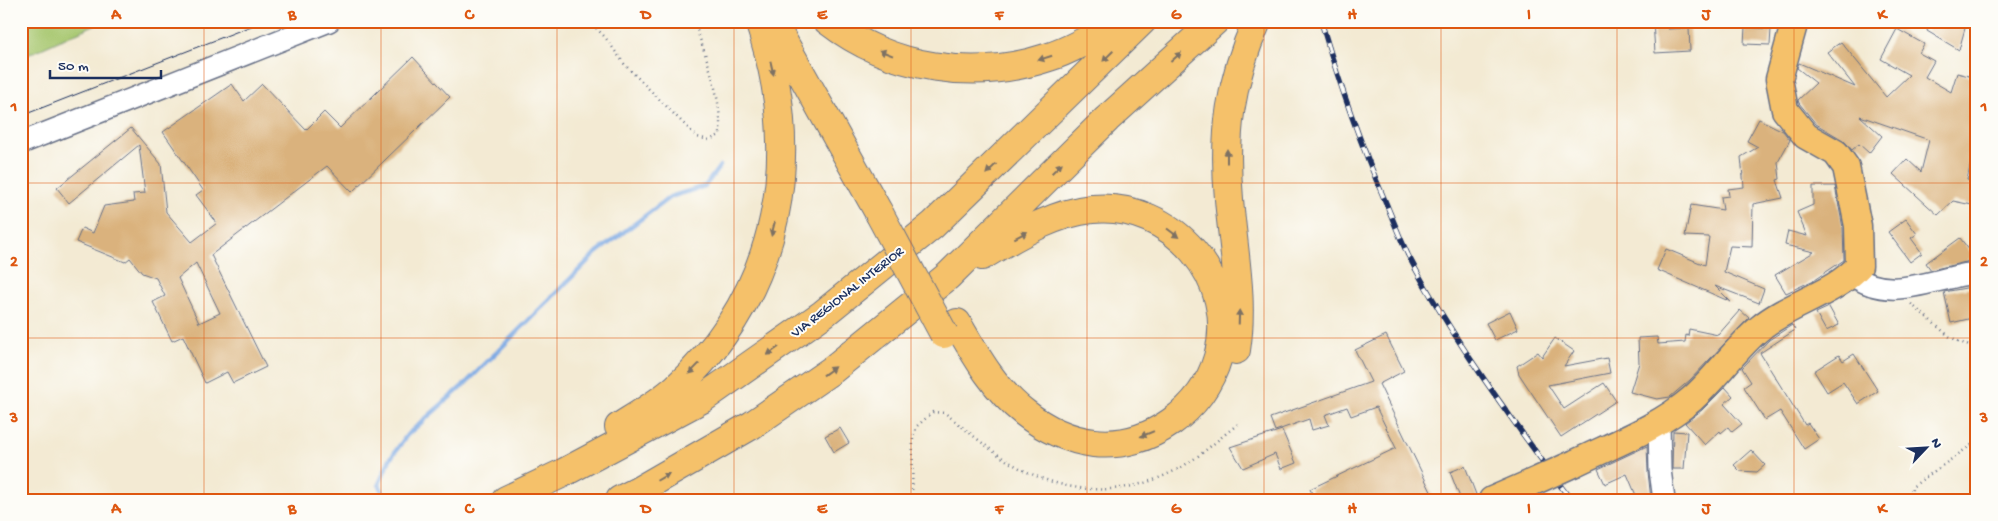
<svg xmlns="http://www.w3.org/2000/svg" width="1998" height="521" font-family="'Gochi Hand',sans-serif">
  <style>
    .green { fill: #a7c770; stroke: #617b67 }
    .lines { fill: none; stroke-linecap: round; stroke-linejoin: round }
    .stream { stroke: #7aa8e3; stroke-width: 4.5 }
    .building { fill: #dab27d; fill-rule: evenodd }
    .minor-casing { stroke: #677087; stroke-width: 24 }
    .major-casing { stroke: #677087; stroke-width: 29 }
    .highway-casing { stroke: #677087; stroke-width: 30 }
    .path { stroke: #677087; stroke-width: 2.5; stroke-dasharray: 1 4; stroke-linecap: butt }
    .minor { stroke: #fff; stroke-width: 21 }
    .major { stroke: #f5c16b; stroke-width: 26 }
    .highway { stroke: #f5c16b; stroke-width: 28 }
    .tram { stroke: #1b2f5e; stroke-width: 1 }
    .rail-casing { stroke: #1b2f5e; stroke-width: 5.5 }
    .rail { stroke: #fdfcf7; stroke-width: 4; stroke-dasharray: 11; stroke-linecap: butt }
    .major-bridge-casing { stroke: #677087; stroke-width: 29; stroke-linecap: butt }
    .highway-bridge-casing { stroke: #677087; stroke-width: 30; stroke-linecap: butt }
    .major-bridge { stroke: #f5c16b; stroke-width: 26 }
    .highway-bridge { stroke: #f5c16b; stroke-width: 28 }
    .oneway { fill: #7d7164 }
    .grid { fill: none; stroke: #de5710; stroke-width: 1; stroke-opacity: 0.55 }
    .labels { text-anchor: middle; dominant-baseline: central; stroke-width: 4; stroke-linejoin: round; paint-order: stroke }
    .street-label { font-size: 14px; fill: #1b2f5e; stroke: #fdfcf7 }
    .neatline { fill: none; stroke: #de5710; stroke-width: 2 }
    .grid-label { font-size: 16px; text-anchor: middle; font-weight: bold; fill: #de5710 }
  </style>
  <rect width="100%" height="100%" fill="#fdfcf7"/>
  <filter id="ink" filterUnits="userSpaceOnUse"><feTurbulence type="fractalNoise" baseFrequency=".02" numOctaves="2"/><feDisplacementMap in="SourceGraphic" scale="10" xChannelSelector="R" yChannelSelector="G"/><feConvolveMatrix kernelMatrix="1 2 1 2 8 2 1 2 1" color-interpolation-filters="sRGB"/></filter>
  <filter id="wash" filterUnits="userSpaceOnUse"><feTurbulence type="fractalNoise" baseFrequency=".0096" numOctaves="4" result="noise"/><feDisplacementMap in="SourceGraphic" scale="20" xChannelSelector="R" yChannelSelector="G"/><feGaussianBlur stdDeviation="1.12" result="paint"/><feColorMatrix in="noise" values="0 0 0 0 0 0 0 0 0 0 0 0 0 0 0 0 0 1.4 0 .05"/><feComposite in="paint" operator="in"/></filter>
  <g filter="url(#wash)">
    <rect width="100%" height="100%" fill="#f3ead3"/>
    <!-- green -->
    <path class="green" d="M21 21H103L21 58Z"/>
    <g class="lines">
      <!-- stream -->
      <path class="stream" d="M386 500 379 484 390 459 407 435 465 384 596 253 670 197 705 186 720 166"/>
    </g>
    <g id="blocks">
      <!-- building -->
      <path class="building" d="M1653 21H1668V29L1689 28 1690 51 1655 53Z
        M1930 21H1967L1959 50 1927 31Z
        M1745 27 1771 29 1770 45 1744 44Z
        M1897 29 1924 44 1919 53 1934 61 1925 77 1951 92 1957 73 1977 78V136L1967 180 1977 182V206L1953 201 1938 215 1893 174 1907 159 1921 172 1929 140 1860 116 1882 136 1869 153 1859 144 1852 150 1843 140 1816 124 1799 103 1798 100 1816 83 1797 68 1799 63 1855 87 1827 52 1841 42 1886 97 1909 75 1881 59Z
        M413 57 450 97 352 192 327 166 211 255 266 367 233 383 227 372 205 383 183 336 172 341 153 302 165 296 156 278 142 273 130 258 125 262 76 242 82 228 93 233 104 206 134 202 133 194 145 193 139 145 69 203 57 188 131 128 161 164 166 212 192 242 217 223 196 195 203 190 163 132 232 84 244 101 262 84 306 130 324 112 340 128ZM196 263 220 313 199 323 178 278Z
        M1759 119 1783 131 1790 140 1778 162 1780 179 1777 180 1783 198 1753 204 1752 247 1730 246 1724 272 1764 289 1759 303 1715 286 1731 302 1657 270 1666 249 1705 265 1709 237 1685 236 1691 205 1723 210 1721 197 1729 196 1728 189 1744 187 1741 157 1758 147 1747 141Z
        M1813 186H1835L1843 228 1844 260 1814 280 1786 293 1775 275 1814 252 1785 245 1788 231 1807 236 1797 212 1813 205Z
        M1906 219 1917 234 1911 238 1922 253 1910 262 1888 232Z
        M1960 238 1974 256 1966 262 1931 270 1926 263Z
        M1977 286V317L1951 323 1944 292Z
        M1829 307 1839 325 1826 331 1816 313Z
        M1740 310 1749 318 1690 380 1670 397 1657 399 1630 392 1639 363 1638 338 1657 337 1658 344 1685 342 1686 335 1688 336 1689 329 1718 335Z
        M1510 311 1518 329 1495 340 1486 323Z
        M1792 325 1795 330 1760 353 1805 425 1808 423 1819 439 1804 449 1780 411 1765 420 1744 387 1751 382 1742 368 1769 340Z
        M1386 335 1404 371 1379 384 1435 500H1315L1310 489 1396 448 1376 407 1351 416 1347 407 1325 415 1329 425 1312 430 1309 419 1275 431 1270 418 1371 382 1355 350Z
        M1555 338 1574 351 1564 366 1607 358 1610 373 1548 385 1564 409 1604 383 1616 401 1561 437 1519 374 1517 366 1538 352 1542 357Z
        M1854 354 1878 391 1858 404 1843 382 1827 392 1814 371 1839 355 1843 361Z
        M1725 387 1733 396 1724 404 1742 424 1732 432 1728 427 1721 433 1720 431 1705 445 1685 423 1702 410Z
        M840 428 849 443 834 452 825 436Z
        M1282 430 1296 463 1281 469 1275 454 1243 468 1230 447Z
        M1673 431 1687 432 1684 469H1672Z
        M1647 446 1648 472 1651 500H1638L1627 474 1605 484 1598 469Z
        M1751 450 1765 465 1757 472 1740 471 1734 465Z
        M1465 466 1477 497V500H1461L1450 472Z"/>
    </g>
  </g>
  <g filter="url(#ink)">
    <use href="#blocks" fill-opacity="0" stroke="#677087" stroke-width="1"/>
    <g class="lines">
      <!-- minor casing -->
      <g class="minor-casing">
        <path id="minor" d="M21 143 329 21
          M1851 274C1882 298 1916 286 1949 278 1958 276 1968 273 1977 274
          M1659 423 1660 470 1664 500"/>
      </g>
      <!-- major casing -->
      <g class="major-casing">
        <path id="major" d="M1575 463C1614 444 1658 428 1692 399 1716 378 1735 349 1760 328 1790 303 1833 295 1859 266L1858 226 1846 167 1836 153 1806 136 1785 110 1779 79 1795 21
          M1492 500 1531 483"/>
      </g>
      <!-- highway casing -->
      <g class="highway-casing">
        <path id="highway" d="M772 21 879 213
          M828 21C890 69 974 82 1049 57 1074 49 1097 34 1120 21
          M957 323C976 356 995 390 1025 413 1044 428 1069 440 1094 443 1149 449 1203 410 1218 357 1240 280 1172 201 1092 209 1053 213 1015 237 982 256
          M1236 350C1244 299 1233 249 1229 199 1223 134 1230 81 1257 21
          M619 427C638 415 659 403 676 388 782 290 804 154 759 21
          M506 500 561 474 702 399 823 314 933 225 1142 21
          M620 500 636 492 752 425 832 370 948 276 1107 119 1215 21"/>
      </g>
      <!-- path -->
      <path class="path" d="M589 21 605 37 625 65 697 137 709 140 720 135C722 96 706 58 694 21
        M1911 304 1950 337 1977 350
        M912 500 913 437 917 426 933 412 945 413C965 429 985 446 1006 460 1062 496 1125 500 1183 466 1204 454 1221 436 1241 422
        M1911 500 1912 487 1977 441"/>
      <!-- minor -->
      <use href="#minor" class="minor"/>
      <!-- major -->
      <use href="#major" class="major"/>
      <!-- highway -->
      <use href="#highway" class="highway"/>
      <!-- tram -->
      <path class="tram" d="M21 116 264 21"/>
      <!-- rail casing -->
      <g class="rail-casing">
        <path id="rail" d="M1321 21C1339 83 1360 143 1386 203 1393 220 1400 238 1408 255 1454 342 1513 421 1571 500"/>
      </g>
      <!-- rail -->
      <use href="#rail" class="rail"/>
      <!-- major-bridge casing -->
      <g class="major-bridge-casing">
        <path id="major-bridge" d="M1531 483 1575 463"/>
      </g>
      <!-- highway-bridge casing -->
      <g class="highway-bridge-casing">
        <path id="highway-bridge" d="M879 213 944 334"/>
      </g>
      <!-- major-bridge -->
      <use href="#major-bridge" class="major-bridge"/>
      <!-- highway-bridge -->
      <use href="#highway-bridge" class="highway-bridge"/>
    </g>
    <!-- one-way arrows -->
    <defs><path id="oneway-solid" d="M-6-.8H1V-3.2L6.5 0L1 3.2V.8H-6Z" transform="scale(1.25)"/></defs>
    <g class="oneway">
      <use href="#oneway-solid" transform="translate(886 53) rotate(-159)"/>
      <use href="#oneway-solid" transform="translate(1108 56) rotate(135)"/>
      <use href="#oneway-solid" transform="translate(1176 57) rotate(-42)"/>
      <use href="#oneway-solid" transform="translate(1045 58) rotate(162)"/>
      <use href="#oneway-solid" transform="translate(772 68) rotate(77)"/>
      <use href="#oneway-solid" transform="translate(1227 156) rotate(-90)"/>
      <use href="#oneway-solid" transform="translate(1057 168) rotate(-44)"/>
      <use href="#oneway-solid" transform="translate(991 169) rotate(136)"/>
      <use href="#oneway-solid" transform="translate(773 229) rotate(104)"/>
      <use href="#oneway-solid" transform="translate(1173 233) rotate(37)"/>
      <use href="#oneway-solid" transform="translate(1021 235) rotate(-27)"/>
      <use href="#oneway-solid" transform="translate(1239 317) rotate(-88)"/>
      <use href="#oneway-solid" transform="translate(773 351) rotate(144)"/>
      <use href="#oneway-solid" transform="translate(694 369) rotate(134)"/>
      <use href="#oneway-solid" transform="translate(829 371) rotate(-36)"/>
      <use href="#oneway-solid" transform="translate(1147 434) rotate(158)"/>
      <use href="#oneway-solid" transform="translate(663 477) rotate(-30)"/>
    </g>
  </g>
  <!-- grid -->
  <path class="grid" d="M204 21V500M381 21V500M557 21V500M734 21V500M911 21V500M1087 21V500M1264 21V500M1441 21V500M1617 21V500M1794 21V500M21 183H1977M21 338H1977"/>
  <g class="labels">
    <!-- street labels -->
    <g class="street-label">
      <text transform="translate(848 293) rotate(-38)">VIA REGIONAL INTERIOR</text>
    </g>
  </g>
  <!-- margin -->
  <rect width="1998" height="521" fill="none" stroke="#fdfcf7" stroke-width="55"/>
  <!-- north arrow -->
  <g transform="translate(1926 448) rotate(65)" stroke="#fdfcf7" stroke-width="4" paint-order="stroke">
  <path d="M0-4L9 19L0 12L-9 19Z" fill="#1b2f5e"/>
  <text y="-8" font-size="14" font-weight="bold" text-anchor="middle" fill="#1b2f5e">N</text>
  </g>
  <!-- scale -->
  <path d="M50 70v8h111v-8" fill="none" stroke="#1b2f5e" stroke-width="2.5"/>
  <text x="58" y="70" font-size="15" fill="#1b2f5e" stroke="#fdfcf7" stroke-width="4" paint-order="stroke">50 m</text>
  <rect x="28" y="28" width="1942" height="466" class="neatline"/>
  <g class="grid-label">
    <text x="116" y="19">A</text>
    <text x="292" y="19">B</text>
    <text x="469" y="19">C</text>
    <text x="646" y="19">D</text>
    <text x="822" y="19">E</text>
    <text x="999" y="19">F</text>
    <text x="1176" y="19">G</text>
    <text x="1352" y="19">H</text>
    <text x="1529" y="19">I</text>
    <text x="1706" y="19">J</text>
    <text x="1882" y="19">K</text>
    <text x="14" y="111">1</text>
    <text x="1984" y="111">1</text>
    <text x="14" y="266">2</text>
    <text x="1984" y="266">2</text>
    <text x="14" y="422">3</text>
    <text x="1984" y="422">3</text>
    <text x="116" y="513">A</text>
    <text x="292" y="513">B</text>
    <text x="469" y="513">C</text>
    <text x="646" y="513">D</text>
    <text x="822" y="513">E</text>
    <text x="999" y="513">F</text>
    <text x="1176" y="513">G</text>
    <text x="1352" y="513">H</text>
    <text x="1529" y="513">I</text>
    <text x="1706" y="513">J</text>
    <text x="1882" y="513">K</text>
  </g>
</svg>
